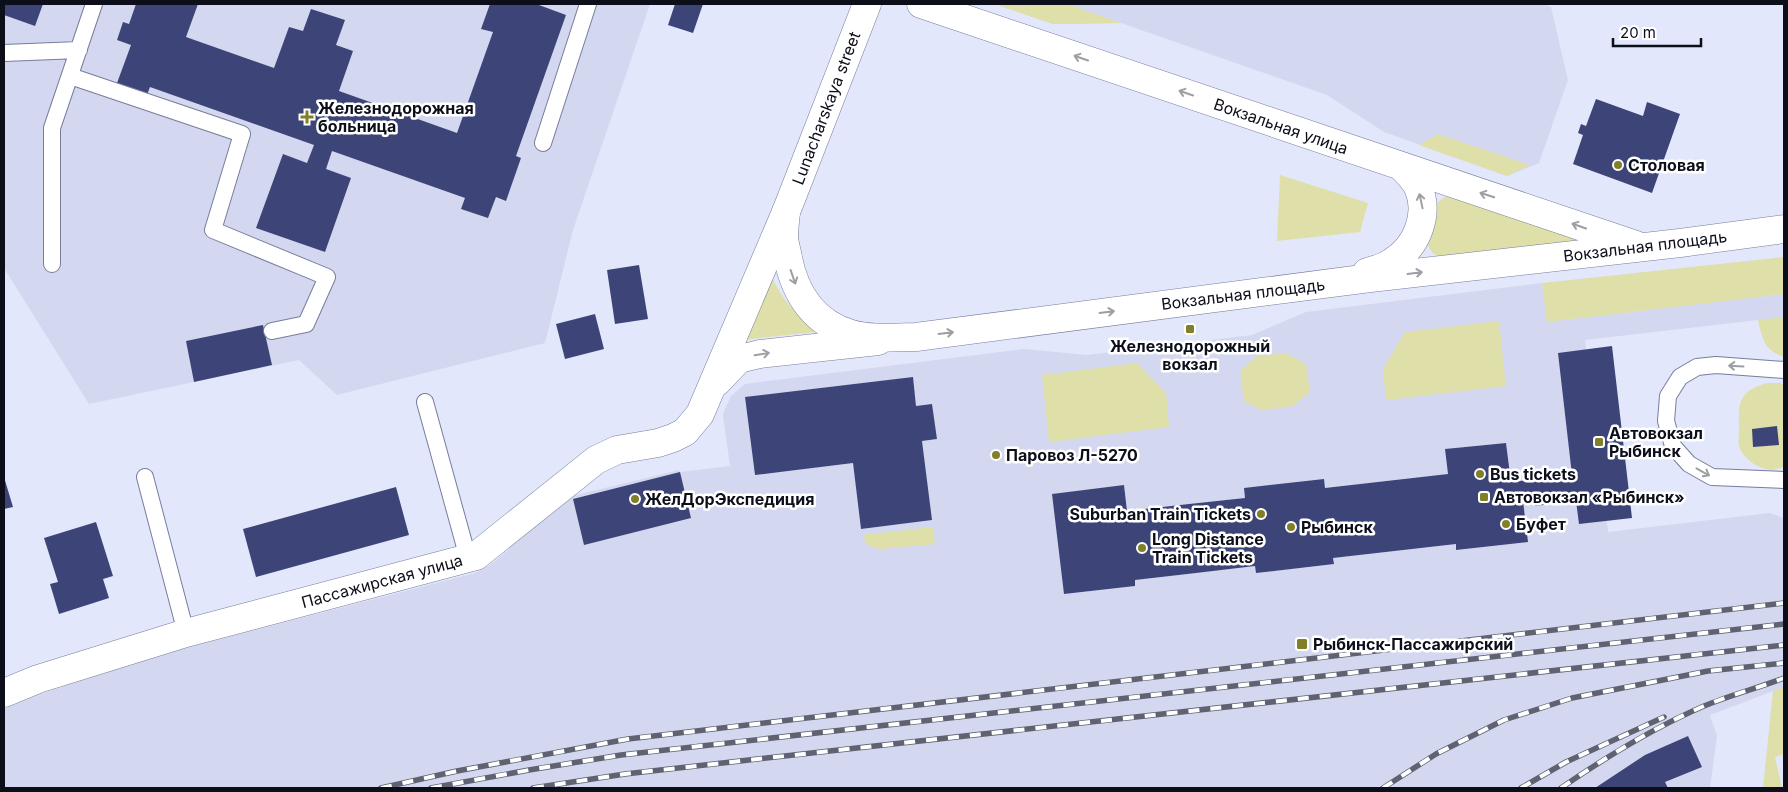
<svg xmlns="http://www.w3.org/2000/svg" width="1788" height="792" font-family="Inter,sans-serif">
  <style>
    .built { fill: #d3d8f0; fill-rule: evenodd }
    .green { fill: #dedfa9 }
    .building { fill: #3d4578 }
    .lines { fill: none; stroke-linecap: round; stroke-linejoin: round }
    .service-casing { stroke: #777d9c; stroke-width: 18 }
    .minor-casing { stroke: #777d9c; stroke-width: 29 }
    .tertiary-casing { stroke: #777d9c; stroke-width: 29 }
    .service { stroke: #fff; stroke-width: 16 }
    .minor { stroke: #fff; stroke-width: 28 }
    .tertiary { stroke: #fff; stroke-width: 28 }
    .rail-casing { stroke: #5f6271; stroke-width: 5.5 }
    .rail { stroke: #fff; stroke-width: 4; stroke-dasharray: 11; stroke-linecap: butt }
    .oneway { stroke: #9e9fa3 }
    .poi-dot { fill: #817f27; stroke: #fff; stroke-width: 2 }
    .labels { text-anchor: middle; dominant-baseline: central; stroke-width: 5; stroke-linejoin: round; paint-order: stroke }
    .poi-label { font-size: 16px; font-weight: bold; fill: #0c0e1a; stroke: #fff; text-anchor: start }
    .street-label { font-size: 16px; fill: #0c0e1a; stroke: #fff }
  </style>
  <rect width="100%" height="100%" fill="#e2e7fc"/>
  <!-- built -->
  <path class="built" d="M4 4H650L573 230 545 343 337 395 299 360 89 404 4 268Z
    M995 4H1544L1551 7 1568 80 1539 163 1507 176 1384 132 1327 95 1121 23 1053 24Z
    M1542 283 1547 322 1784 294V317L1585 340 1608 532 1770 513 1784 518V687L1710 715 1717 736 1710 788H4V709L41 694 155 656 475 573 490 565 572 496 679 470 680 472 730 466 723 416 724 411 731 396 745 384 1024 349 1087 355 1252 335 1306 312ZM913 377 916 406 932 405 937 439 922 441 931 520 861 529 853 463 755 475 745 398ZM1506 443 1511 482 1532 479 1535 500 1523 501 1527 542 1457 550 1456 544 1333 558 1334 564 1257 573 1255 566 1135 580V586L1065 594 1052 494 1124 485 1127 511 1245 498 1324 480 1325 488 1448 474 1446 449Z"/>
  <!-- green -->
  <path class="green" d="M1001 4H1067L1121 23 1053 24 1000 6Z
    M1438 134 1530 165 1507 176 1419 145Z
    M1280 175 1368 203 1360 232 1277 241Z
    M1451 195 1599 244 1442 259C1436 256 1430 252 1428 245 1425 238 1431 213 1435 206 1438 200 1445 197 1451 195Z
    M1784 257V294L1547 322 1542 283Z
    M769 271C783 302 794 314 824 331L742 340Z
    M1784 317V357C1763 349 1763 340 1758 320Z
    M1499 321 1506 386 1386 400 1383 369 1405 332Z
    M1286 353 1306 364 1310 392 1293 406 1261 410 1244 401 1240 371 1257 356Z
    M1137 363 1166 393 1169 427 1049 442 1042 375Z
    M1767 383H1780L1784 385V467C1781 468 1776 469 1773 470 1760 470 1743 459 1739 446 1738 441 1739 433 1739 427 1738 401 1740 391 1767 383Z
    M933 527 935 544 881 549C871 548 866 545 862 535Z
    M1784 687V754L1775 757 1782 788H1763L1773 691Z"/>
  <!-- building -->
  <path class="building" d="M4 4H43L35 26 4 15Z
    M136 4H198L186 37 274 68 289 27 303 31 311 9 345 20 336 45 353 51 339 91 457 133 493 32 481 29 490 4H539V5L566 15 516 156 521 158 506 201 496 197 488 218 461 209 465 198 332 151 326 169 351 178 325 252 256 228 283 154 307 163 314 145 150 87 147 95 117 83 131 45 117 40 123 22 129 24Z
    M675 4H703L693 33 668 25Z
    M1596 99 1643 116 1647 102 1680 114 1652 193 1573 164 1583 135 1578 133 1581 124 1586 126Z
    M639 265 648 319 615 324 607 270Z
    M595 314 604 349 565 359 556 324Z
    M263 325 272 365 194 382 186 341Z
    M1612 346 1632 518 1579 524 1576 501 1535 506V500L1523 501 1528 542 1456 550V544L1333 558 1334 564 1256 573 1255 566 1196 573 1135 580V586L1064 594 1052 494 1124 485 1127 511 1189 504 1245 498 1244 488 1324 479 1325 488 1448 474 1445 449 1506 443 1511 482 1572 475 1558 353Z
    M913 377 916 406 932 404 937 439 922 441 932 520 861 529 853 463 755 475 745 397Z
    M1777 426 1779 445 1753 447 1752 429Z
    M680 472 691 518 584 545 573 499Z
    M4 477 13 507 4 509Z
    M396 487 409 535 256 577 243 529Z
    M96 522 113 576 103 579 109 598 59 614 50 584 58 582 44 538Z
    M1688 736 1702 767 1665 782 1668 788H1595L1645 755Z"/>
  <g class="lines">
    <!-- service casing -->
    <g class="service-casing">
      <path id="service" d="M4 53 79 50
        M70 76 242 134 213 230 327 277 306 324 272 331
        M543 143 588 4
        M52 264V128L94 4
        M1784 370 1716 365 1697 367 1680 377 1668 396 1666 421 1673 446 1689 464 1712 477 1784 480
        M425 402 468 558
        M145 477 186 633"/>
    </g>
    <!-- minor casing -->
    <g class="minor-casing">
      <path id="minor" d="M717 382 739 359 760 354 878 341
        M4 693 38 679 186 633 476 556 596 460 617 450 658 443 673 438 685 432 700 414 786 212"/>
    </g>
    <!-- tertiary casing -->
    <g class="tertiary-casing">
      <path id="tertiary" d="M867 4 786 212C785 221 784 230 784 239 785 245 787 252 788 258 795 294 814 323 851 334 872 340 895 337 916 337L1370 278 1680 243 1784 229
        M921 4 1636 245
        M1367 272C1375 270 1385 267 1392 262 1417 247 1430 214 1418 187 1414 179 1407 172 1401 166"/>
    </g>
    <!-- service -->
    <use href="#service" class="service"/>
    <!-- minor -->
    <use href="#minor" class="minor"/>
    <!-- tertiary -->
    <use href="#tertiary" class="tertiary"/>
    <!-- rail casing -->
    <g class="rail-casing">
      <path id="rail" d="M381 788 457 771 628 739 1784 603
        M431 788 529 770 621 755 1784 624
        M533 788 625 774 740 761 1784 645
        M1383 788 1436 754 1504 720 1572 698 1708 671 1784 663
        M1521 788 1566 762 1664 717
        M1561 788C1606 757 1653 728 1704 706 1730 695 1758 688 1784 678"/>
    </g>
    <!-- rail -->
    <use href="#rail" class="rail"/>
  </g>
  <!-- one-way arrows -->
  <defs><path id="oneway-shaft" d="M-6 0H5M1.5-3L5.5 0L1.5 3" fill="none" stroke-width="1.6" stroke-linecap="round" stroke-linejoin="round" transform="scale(1.25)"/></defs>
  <g class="oneway">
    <use href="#oneway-shaft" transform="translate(1081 58) rotate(-161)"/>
    <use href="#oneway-shaft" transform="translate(1186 93) rotate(-161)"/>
    <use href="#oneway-shaft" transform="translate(1487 195) rotate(-162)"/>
    <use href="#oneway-shaft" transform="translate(1421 201) rotate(-102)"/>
    <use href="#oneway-shaft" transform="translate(1579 226) rotate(-161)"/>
    <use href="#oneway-shaft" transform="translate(1415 273) rotate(-7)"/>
    <use href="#oneway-shaft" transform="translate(793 277) rotate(71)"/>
    <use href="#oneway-shaft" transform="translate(1107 312) rotate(-7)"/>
    <use href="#oneway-shaft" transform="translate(946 333) rotate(-7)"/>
    <use href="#oneway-shaft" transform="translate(762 354) rotate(-10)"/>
    <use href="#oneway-shaft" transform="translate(1736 366) rotate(-177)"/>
    <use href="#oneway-shaft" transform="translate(1703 472) rotate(29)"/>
  </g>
  <!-- markers -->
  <g class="poi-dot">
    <path d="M304.5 109.5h5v5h5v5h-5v5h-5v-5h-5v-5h5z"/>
    <circle cx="1618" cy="165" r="5"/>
    <rect x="1185" y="324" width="10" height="10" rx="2.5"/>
    <rect x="1594" y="437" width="10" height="10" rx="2.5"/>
    <circle cx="996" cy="455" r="5"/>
    <circle cx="1480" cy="474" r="5"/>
    <rect x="1479" y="492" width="10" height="10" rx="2.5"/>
    <circle cx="635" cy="499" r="5"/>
    <circle cx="1261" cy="514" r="5"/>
    <circle cx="1506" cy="524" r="5"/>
    <circle cx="1291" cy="527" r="5"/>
    <circle cx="1142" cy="548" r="5"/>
    <rect x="1296" y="638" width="12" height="12" rx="2.5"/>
  </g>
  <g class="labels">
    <!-- poi labels -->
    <g class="poi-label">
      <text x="318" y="108">Железнодорожная<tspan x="318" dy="18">больница</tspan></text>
      <text x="1628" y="165">Столовая</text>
      <text x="1190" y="346" text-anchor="middle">Железнодорожный<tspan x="1190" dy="18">вокзал</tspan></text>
      <text x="1609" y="433">Автовокзал<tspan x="1609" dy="18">Рыбинск</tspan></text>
      <text x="1006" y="455">Паровоз Л-5270</text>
      <text x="1490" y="474">Bus tickets</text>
      <text x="1494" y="497">Автовокзал «Рыбинск»</text>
      <text x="645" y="499">ЖелДорЭкспедиция</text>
      <text x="1251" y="514" text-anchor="end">Suburban Train Tickets</text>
      <text x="1516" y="524">Буфет</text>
      <text x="1301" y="527">Рыбинск</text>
      <text x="1152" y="539">Long Distance<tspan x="1152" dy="18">Train Tickets</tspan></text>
      <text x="1313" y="644">Рыбинск-Пассажирский</text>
    </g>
    <!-- street labels -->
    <g class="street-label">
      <text transform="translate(826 108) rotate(-69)">Lunacharskaya street</text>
      <text transform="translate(1281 126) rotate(19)">Вокзальная улица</text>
      <text transform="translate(1645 246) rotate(-7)">Вокзальная площадь</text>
      <text transform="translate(1243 294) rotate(-7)">Вокзальная площадь</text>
      <text transform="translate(382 581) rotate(-15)">Пассажирская улица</text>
    </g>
  </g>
  <!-- border -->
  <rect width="1788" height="792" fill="none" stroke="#0c0e1a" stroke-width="10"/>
  <!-- scale -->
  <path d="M1613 38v8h88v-8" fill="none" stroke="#0c0e1a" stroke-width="2.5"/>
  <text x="1620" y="38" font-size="15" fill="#0c0e1a" stroke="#ffffff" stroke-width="4" paint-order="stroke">20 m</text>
</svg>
